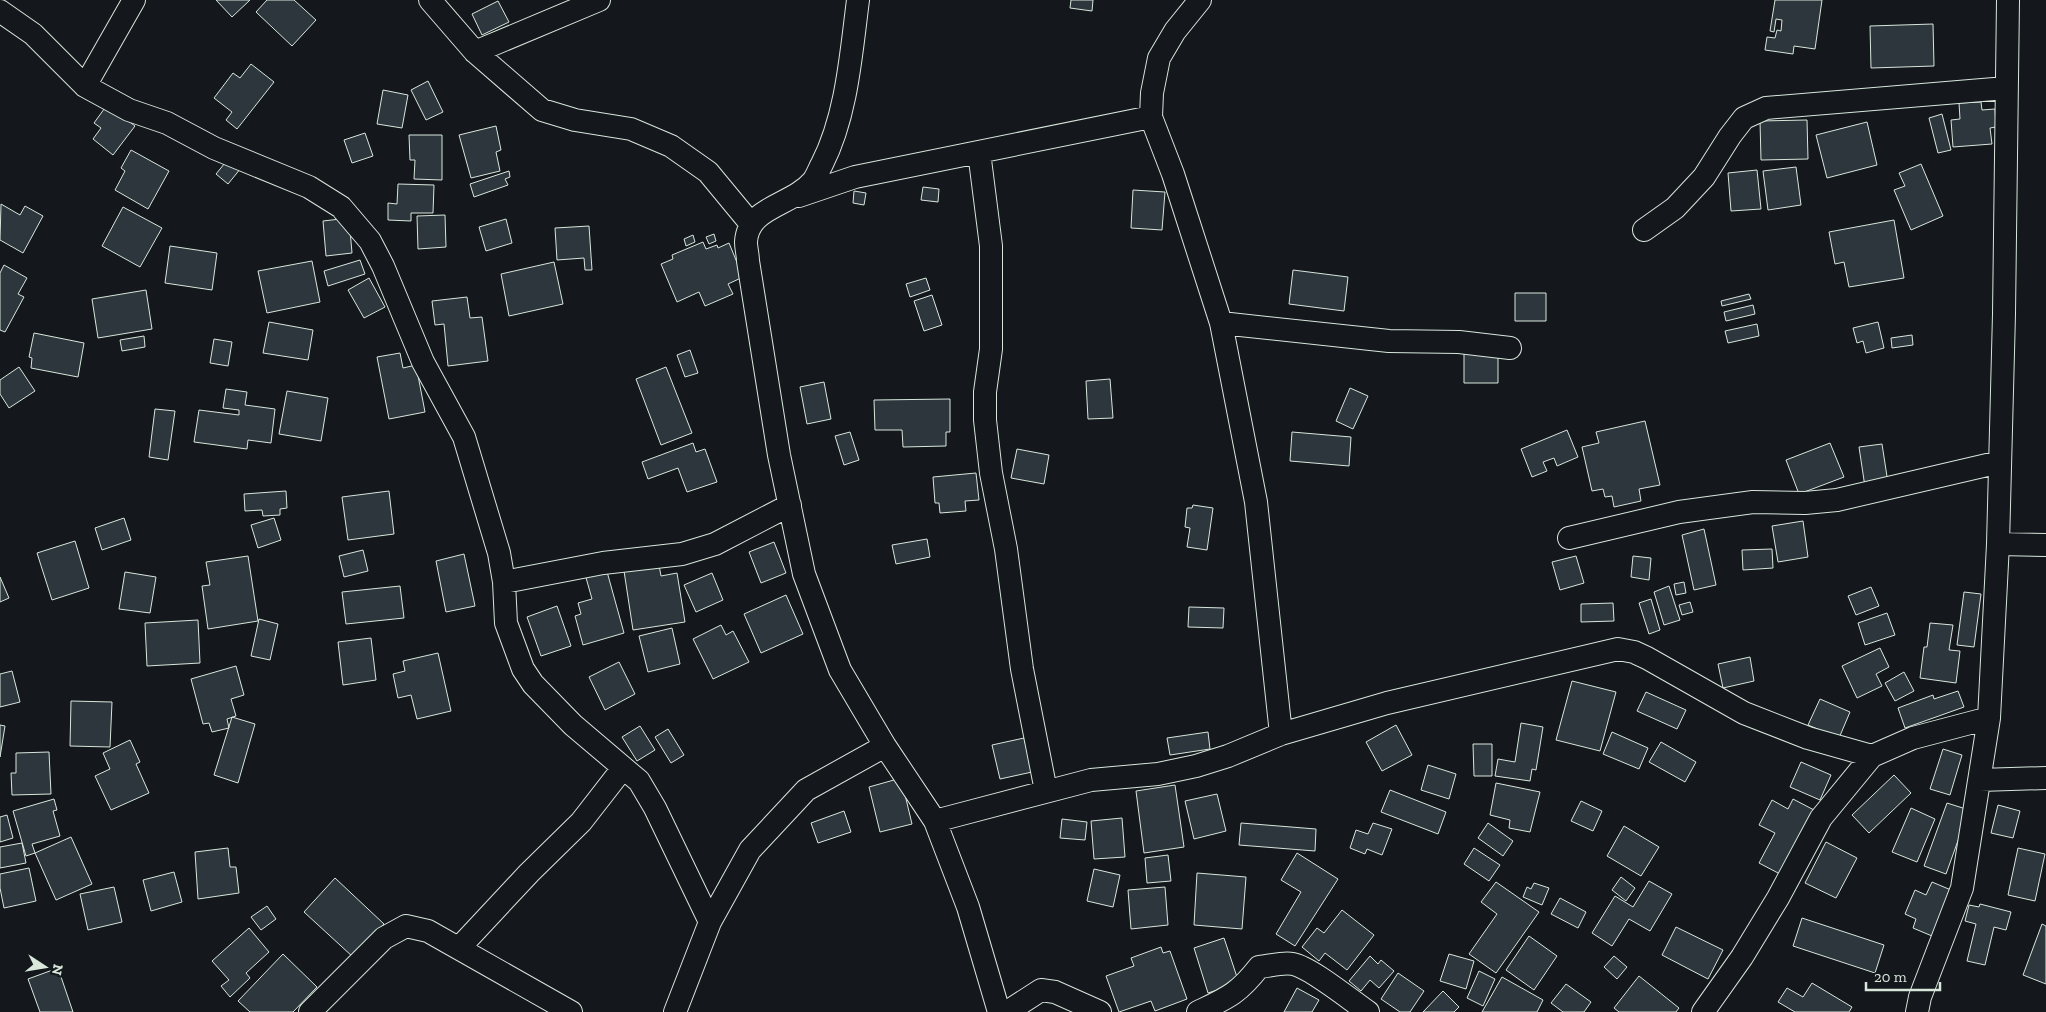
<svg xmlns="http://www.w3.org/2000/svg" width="2046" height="1012" font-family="'Zilla Slab',serif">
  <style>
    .building { fill: #2c363c; stroke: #d8e6dc }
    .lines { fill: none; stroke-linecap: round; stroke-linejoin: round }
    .minor-casing { stroke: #d8e6dc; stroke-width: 24 }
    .minor { stroke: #14181c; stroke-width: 22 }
  </style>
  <rect width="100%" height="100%" fill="#14181c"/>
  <!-- building -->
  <path class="building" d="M216 0H250L232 17Z
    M267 0H294L316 20 292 46 256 12Z
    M1071 0H1093L1092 11 1070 8Z
    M1775 0H1822L1815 49 1794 46 1793 54 1765 50 1767 37 1775 38 1777 30 1781 31 1782 20 1776 19 1774 32 1770 31Z
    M498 1 509 22 482 35 472 14Z
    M1933 24 1934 66 1871 68 1870 26Z
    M251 64 274 82 237 129 226 120 232 112 214 98 233 73 240 78Z
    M428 81 443 112 426 120 411 90Z
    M383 90 408 95 402 128 377 124Z
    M1981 102 1982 110 1995 109 1996 127 1990 128 1992 144 1953 147 1951 120 1960 119 1959 103Z
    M107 105 135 126 113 155 93 139 101 128 94 123Z
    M1942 114 1951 150 1938 153 1929 118Z
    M1807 120 1808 159 1761 160 1760 121Z
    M1867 122 1877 165 1827 178 1816 135Z
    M496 126 501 150 496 152 500 171 471 178 459 135Z
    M365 133 373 156 352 163 344 140Z
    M409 135H442V180L414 179 415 160H410Z
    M131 150 169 171 148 209 115 190 125 171 121 168Z
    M229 158 241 168 228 184 216 174Z
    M1921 164 1943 216 1911 230 1894 190 1905 186 1899 173Z
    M1796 167 1801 205 1768 210 1763 171Z
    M1757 170 1761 209 1731 211 1728 173Z
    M509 171 510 177 505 179 508 185 474 197 470 184Z
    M398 184 434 185 433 213H411V221L388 220V203L397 204Z
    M923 187 939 189 938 202 921 200Z
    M1133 190 1165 192 1162 230 1131 228Z
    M854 191 866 193 864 205 853 203Z
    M1 204 20 215 25 206 43 216 23 253 0 240Z
    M123 207 162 228 140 267 102 246Z
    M445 215 446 247 418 249 417 216Z
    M349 218 352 253 326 256 323 221Z
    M506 219 512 243 486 251 479 227Z
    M1894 220 1904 278 1849 287 1844 262 1835 264 1829 232Z
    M589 226 592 270H585L584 258 557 260 555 228Z
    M714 234 716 241 709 244 706 237Z
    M693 235 695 242 686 246 684 239Z
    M703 242 706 249 717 245 718 248 729 243 743 277 728 284 733 294 705 306 699 292 677 302 661 264 673 259 672 255Z
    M170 246 217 253 212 290 165 283Z
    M360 260 365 274 328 286 324 271Z
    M312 261 320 302 267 313 258 271Z
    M554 262 563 304 509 316 501 274Z
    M4 265 27 278 18 294 24 297 5 332 0 330V273Z
    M1293 270 1348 277 1344 311 1289 304Z
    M369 278 385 307 364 318 348 290Z
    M926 278 930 290 910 297 906 284Z
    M146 290 152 329 98 338 92 299Z
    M1515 293H1546V321H1515Z
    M1749 294 1751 299 1722 306 1721 301Z
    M932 295 942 325 924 331 914 301Z
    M467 297 470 318 482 317 488 361 448 366 444 324 435 325 432 301Z
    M1753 305 1755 314 1726 321 1724 312Z
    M269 322 313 330 308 360 263 353Z
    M1878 322 1884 348 1866 353 1863 341 1857 343 1853 328Z
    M1757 324 1759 336 1728 343 1725 331Z
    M34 333 84 343 78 377 31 368 32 358 29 357Z
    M1912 335 1913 345 1892 348 1891 338Z
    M144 336 145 347 122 351 120 340Z
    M214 339 232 342 228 366 210 363Z
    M690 350 698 373 685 377 677 355Z
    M400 353 403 368 416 365 425 412 389 419 377 357Z
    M1464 353H1498V383H1464Z
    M19 367 35 391 9 408 0 394V380Z
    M666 367 692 433 661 445 636 379Z
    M1110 379 1113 418 1088 419 1086 381Z
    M824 382 831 419 807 424 800 387Z
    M1350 388 1368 396 1353 429 1336 421Z
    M226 389 247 392 245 405 275 409 271 443 248 440 247 449 194 442 199 410 239 415V410L223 408Z
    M287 391 328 398 321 441 279 434Z
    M950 399V432H946V446L903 447 902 430H875L874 400Z
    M155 409 175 411 168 460 149 457Z
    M1645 421 1660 485 1639 489 1641 501 1614 507 1612 496 1605 497 1603 489 1592 491 1582 447 1599 443 1596 432Z
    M1567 430 1578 457 1557 466 1554 458 1543 462 1547 471 1532 477 1521 449Z
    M850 432 859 460 844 465 835 436Z
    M1292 432 1351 437 1349 466 1290 461Z
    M693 443 696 452 705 449 717 482 687 492 678 468 648 479 642 462Z
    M1830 443 1844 477 1799 494 1786 460Z
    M1882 444 1888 483 1865 487 1859 447Z
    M1017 449 1049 455 1044 484 1011 478Z
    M976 473 979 500 965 501 966 511 940 513 939 503H935L933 477Z
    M286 491 287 508 280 509V515L263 516 262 510 245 511 244 494Z
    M389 491 394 534 348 540 342 497Z
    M1193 505 1213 508 1207 550 1187 547 1190 528 1185 527 1187 508H1192Z
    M124 518 131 540 102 550 95 528Z
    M274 518 281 540 258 548 251 525Z
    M1803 521 1808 557 1778 562 1772 526Z
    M1704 529 1716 585 1694 590 1682 535Z
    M927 539 930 557 896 564 892 545Z
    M75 541 89 588 52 600 37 553Z
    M774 542 786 573 761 583 749 552Z
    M1772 549 1773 568 1743 570 1742 550Z
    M363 550 368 571 344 577 339 556Z
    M464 554 475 606 446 612 436 561Z
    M248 556 258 621 208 629 202 586 210 585 206 562Z
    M1576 556 1584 583 1560 590 1552 562Z
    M1633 556 1651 558 1649 580 1631 577Z
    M659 565 661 576 677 573 685 622 633 630 624 571Z
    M606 568 624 633 583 645 575 616 581 614 578 603 592 599 585 574Z
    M125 572 156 577 150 613 119 609Z
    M712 573 723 600 696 612 684 585Z
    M0 577 9 598 0 602Z
    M1684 582 1686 593 1676 595 1674 584Z
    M400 586 404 618 346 624 342 592Z
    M1669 586 1680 620 1664 625 1654 592Z
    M1871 587 1879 606 1856 615 1848 596Z
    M1964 592 1981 594 1974 647 1957 645Z
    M786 595 803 634 761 653 744 614Z
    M1651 599 1660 630 1649 634 1639 603Z
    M1690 602 1693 612 1682 615 1679 605Z
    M1613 603 1614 621 1581 622V604Z
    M557 606 571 646 541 656 527 617Z
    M1189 607 1224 608 1223 628 1188 627Z
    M1887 613 1895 635 1865 645 1858 623Z
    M259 619 278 624 270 660 251 656Z
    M198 620 200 663 147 666 145 623Z
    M1930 623 1953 625 1949 650 1960 651 1956 683 1920 678 1924 647H1927Z
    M721 625 726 635 733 631 749 662 713 679 693 639Z
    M672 628 680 664 648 672 639 636Z
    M371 638 376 680 343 685 338 642Z
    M1880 648 1889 667 1876 674 1882 686 1857 698 1842 666Z
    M438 653 451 711 417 719 411 695 398 698 393 674 405 671 403 661Z
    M1750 657 1754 681 1723 688 1718 664Z
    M619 662 635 694 605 710 589 677Z
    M236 666 244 695 231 699 236 716 227 719 229 728 212 732 209 723 203 724 191 679Z
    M12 671 20 702 0 707V674Z
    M1904 672 1914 691 1895 701 1885 683Z
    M1572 681 1616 692 1600 751 1556 740Z
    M1958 691 1964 707 1905 728 1898 708 1933 695 1934 699Z
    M1646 692 1686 710 1677 729 1637 711Z
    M1820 699 1850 712 1839 738 1808 725Z
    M71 701 112 702 110 747 70 746Z
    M232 717 255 724 238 783 214 775Z
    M1521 723 1543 727 1536 770 1532 769 1530 781 1495 776 1498 759 1515 762Z
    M0 725 5 726 0 757Z
    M1396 725 1412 755 1382 771 1366 742Z
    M640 726 655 750 637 761 622 737Z
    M668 729 684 755 671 763 655 737Z
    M1208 732 1210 749 1170 755 1167 738Z
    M1612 732 1648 748 1639 769 1603 754Z
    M1024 738 1032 772 1000 779 992 745Z
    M130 740 140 762 136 764 149 793 111 810 95 776 110 769 103 753Z
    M1661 742 1696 762 1685 782 1649 762Z
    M1473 744H1492V776H1474Z
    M1943 749 1962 755 1950 795 1930 789Z
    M49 752 51 794 12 795 11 773H16V753Z
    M1801 762 1831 775 1820 800 1790 787Z
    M1428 765 1456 774 1449 799 1421 790Z
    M1894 775 1911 793 1869 833 1852 815Z
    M901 778 912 824 880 832 869 787Z
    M1496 783 1540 792 1530 832 1509 828 1510 820 1490 815Z
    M1175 785 1184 847 1144 853 1136 791Z
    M1390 790 1446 812 1438 834 1381 812Z
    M1217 794 1226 831 1194 839 1185 801Z
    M54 799 57 810 53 811 60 836 32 844 35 853 26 856 13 811Z
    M1793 799 1814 810 1780 874 1759 863 1775 833 1759 825 1772 800 1788 809Z
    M1581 801 1602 811 1593 831 1571 821Z
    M1947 803 1969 810 1946 874 1924 866Z
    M1998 805 2020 811 2013 838 1991 833Z
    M1911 808 1935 819 1917 862 1892 852Z
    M844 811 851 832 818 843 811 823Z
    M7 815 13 838 0 842V817Z
    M1122 818 1125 857 1094 859 1091 821Z
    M1062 819 1087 822 1085 840 1060 838Z
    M1241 823 1316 829 1315 851 1239 845Z
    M1373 823 1392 829 1382 855 1367 849 1365 854 1350 848 1356 830 1368 834Z
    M1488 823 1513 841 1503 856 1478 838Z
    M1624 826 1659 847 1641 876 1607 856Z
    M71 837 92 884 56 900 35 853Z
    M1826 842 1857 858 1836 898 1805 883Z
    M22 843 26 863 0 868V847Z
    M228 848 230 867H236L239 893 198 899 195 852Z
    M1474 848 1500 865 1489 881 1464 864Z
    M2018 848 2045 854 2035 901 2008 895Z
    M1297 853 1338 879 1295 946 1276 934 1301 892 1281 880Z
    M1168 855 1171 881 1147 883 1145 858Z
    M29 868 36 901 4 908 0 888V874Z
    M1094 869 1120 875 1113 907 1087 901Z
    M174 872 182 902 151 911 143 880Z
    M1197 873 1246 877 1242 929 1194 925Z
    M1621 877 1635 888 1626 901 1612 890Z
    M335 878 384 924 353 957 304 912Z
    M1649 881 1672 894 1650 931 1629 919 1612 946 1592 933 1615 896 1633 907Z
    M1496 882 1539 912 1496 973 1469 954 1497 914 1481 902Z
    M1932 882 1951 890 1932 936 1913 928 1916 919 1905 914 1915 890 1926 895Z
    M1534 883 1549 888 1542 905 1523 897 1527 887 1531 889Z
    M114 887 122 922 88 930 80 894Z
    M1165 887 1168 925 1131 929 1128 890Z
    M1560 898 1586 912 1578 928 1551 914Z
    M1980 904 2011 912 2006 930 1994 927 1985 965 1967 961 1976 924 1965 921 1969 905 1979 907Z
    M267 906 276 919 261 930 251 917Z
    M1342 910 1374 935 1347 970 1325 953 1319 961 1302 947 1317 928 1324 933Z
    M1802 918 1884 945 1875 973 1793 946Z
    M2042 924 2046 926V984L2023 975Z
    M1676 927 1723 950 1708 979 1662 955Z
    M249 928 269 952 246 973 250 978 230 997 221 986 229 980 212 961Z
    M1529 936 1557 956 1534 990 1506 970Z
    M1224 938 1239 983 1208 993 1194 948Z
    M1161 947 1163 953 1170 951 1187 999 1155 1011 1151 1001 1119 1012 1106 976 1134 966 1131 958Z
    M283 954 317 987 293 1012H250L238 1001Z
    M1449 954 1474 961 1466 989 1440 981Z
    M1370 956 1378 964 1381 960 1394 971 1379 988 1370 980 1361 991 1349 981Z
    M1614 956 1627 967 1617 979 1604 967Z
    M58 968 73 1012H40L28 979Z
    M1479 971 1495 979 1483 1006 1467 998Z
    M1398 973 1424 991 1410 1012H1400L1381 999Z
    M1639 976 1679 1008 1676 1012H1619L1614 1008Z
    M1502 977 1543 1000 1537 1012H1482Z
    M1812 983 1852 1007 1849 1012H1795L1778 1002 1787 988 1803 997Z
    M1566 984 1591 1002 1584 1012H1563L1551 1003Z
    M1297 988 1319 1000 1312 1012H1284Z
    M1443 991 1459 1007 1454 1012H1423Z"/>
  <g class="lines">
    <!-- minor casing -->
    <g class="minor-casing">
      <path id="minor" d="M430 0 475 52 542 110 575 120 631 129 671 146 708 172 751 224
        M858 0C851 54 847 115 822 164 819 169 817 176 813 181 792 206 748 206 746 242 746 248 748 255 748 261L779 455 804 574 840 670 885 746 935 821 968 907 999 1012
        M1200 0 1175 31 1159 58 1152 93 1151 117 1173 174 1221 323 1256 502 1281 734
        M0 11 33 34 85 86 129 110 167 123 214 148 309 187 341 207 370 241 383 266 423 362 464 437 499 553 504 582 506 623 523 669 533 684 573 725 639 781 655 808 710 922
        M475 52 599 0
        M85 86 134 0
        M979 152 991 246V349L985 392V420L991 473 1006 549 1022 669 1046 791
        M799 196 855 177 1151 117
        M1644 230 1675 208 1704 177 1730 136 1744 118 1766 108 2006 88
        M1221 323 1389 341 1459 342 1510 348
        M1569 538 1679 512 1753 502 1805 503 1837 500 2000 462
        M1998 544 2046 545
        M504 582 603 563 682 554 715 544 790 505
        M1980 780 2046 778
        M935 821 1091 780 1158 774 1196 766 1228 756 1281 734 1387 703 1618 649 1634 652 1647 658 1744 713 1808 738 1872 756
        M459 948 529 873 581 822 623 768
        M310 1012 384 938 406 926 428 931 571 1012
        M675 1012 710 922 750 850 806 790 885 746
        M1007 1012 1041 990 1055 992 1100 1012
        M1198 1012C1227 998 1238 994 1259 967 1270 966 1282 962 1293 964 1310 967 1352 1001 1368 1012
        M1703 1012 1742 957 1778 898 1821 818 1872 756 1913 738 1989 718
        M1917 1012 1920 997 1962 888 1989 718 1998 544 2004 314 2008 0"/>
    </g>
    <!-- minor -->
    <use href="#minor" class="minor"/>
  </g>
  <!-- north arrow -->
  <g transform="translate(45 967) rotate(102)" stroke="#14181c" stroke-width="4" paint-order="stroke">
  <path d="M0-4L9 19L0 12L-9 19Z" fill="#d8e6dc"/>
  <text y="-8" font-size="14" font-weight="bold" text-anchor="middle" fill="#d8e6dc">N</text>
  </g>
  <!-- scale -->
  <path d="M1866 982v8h74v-8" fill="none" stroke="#d8e6dc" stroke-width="2.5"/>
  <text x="1874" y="982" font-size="15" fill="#d8e6dc" stroke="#14181c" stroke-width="4" paint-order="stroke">20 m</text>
</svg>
